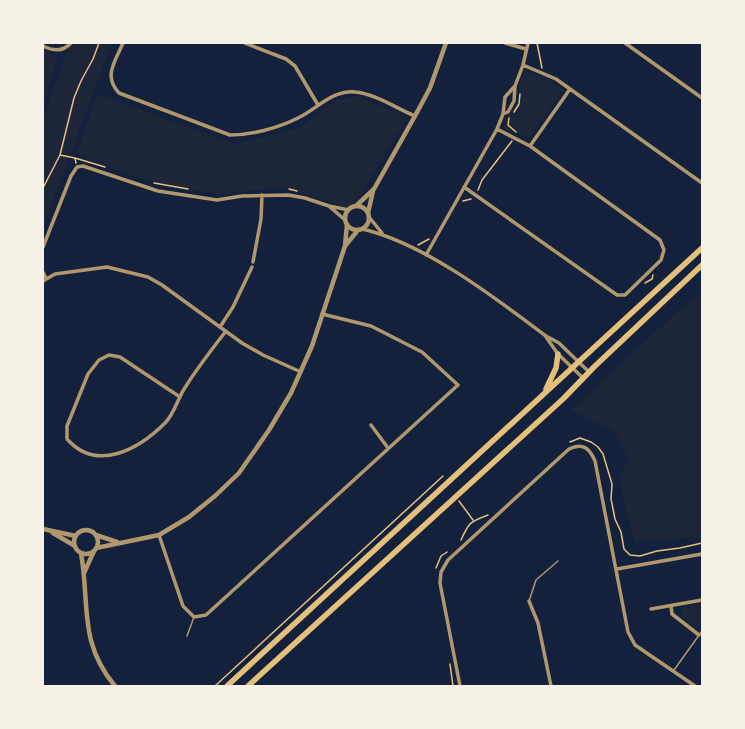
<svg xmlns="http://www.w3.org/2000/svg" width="745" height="729" font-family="'DM Sans',sans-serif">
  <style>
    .green { fill: #1d2539 }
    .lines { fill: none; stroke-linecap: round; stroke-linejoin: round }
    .path { stroke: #e5c07b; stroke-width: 1.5 }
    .service { stroke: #b1986c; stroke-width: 1.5 }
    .minor { stroke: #b1986c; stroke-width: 3.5 }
    .tertiary { stroke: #b1986c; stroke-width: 4.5 }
    .primary { stroke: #e5c07b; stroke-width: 5.5 }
  </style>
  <rect width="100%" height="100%" fill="#14213d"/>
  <!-- green -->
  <path class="green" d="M70 43H112L43 228V119Z
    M43 49 58 56 43 106Z
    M524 71 543 77 564 90 528 139 503 128 508 116 517 106 520 94 518 88Z
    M97 94 236 144 300 128 335 101 356 96 407 117 352 209 284 188 218 194 146 181 76 154Z
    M695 296 702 297V537L635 542 626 510 620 477 628 458 614 431 571 411 608 375Z
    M702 604V626L696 627 681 616 682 608Z"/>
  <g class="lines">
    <!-- path -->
    <path class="path" d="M537 43 542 68
      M514 112 519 104 520 94
      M509 118 508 125 516 132
      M60 155 75 158 76 163
      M75 158 105 167
      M154 183 188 189
      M43 188 60 155 74 98 81 81 93 59 99 43
      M289 189 297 191
      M478 190 482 180 512 141
      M463 201 471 199
      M418 245 429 239
      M645 283 652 279 653 275
      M570 442 580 438 591 442 598 447 603 454 612 484 611 499 615 519 621 532 624 549 630 555 640 556 657 551 680 548 702 543
      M459 501 473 520
      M461 540C469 522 470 522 488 515
      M436 568 441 556 447 552
      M450 664 453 686
      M215 686 443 476"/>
    <!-- service -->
    <path class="service" d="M529 601 536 580 558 561
      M187 636 194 617
      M674 670 702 631"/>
    <!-- minor -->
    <path class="minor" d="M123 43C115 62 103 76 119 93L230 135C252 135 278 128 298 118 317 109 332 90 355 92 373 93 398 109 415 116
      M245 43 286 59 295 66 318 105
      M505 43 526 49
      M625 43 702 98
      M43 46C53 51 63 52 71 43
      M523 65 556 79 702 183
      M503 114 508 112 514 101 515 86 523 65 528 43
      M530 146 570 89
      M464 187 617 295H625L661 260 664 250 660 240 530 146 497 129
      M330 207 345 220
      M369 217 382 233
      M362 229C424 243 494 297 546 336L559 343 589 372
      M43 247 71 176 77 167 83 166 158 191 217 200 242 196 288 195 305 198 329 206 349 210
      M426 255 497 129 503 114 505 97 515 86
      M253 262 261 219 262 195
      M43 272 46 278
      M43 281 55 274 107 267 148 277 162 285 242 343 263 355 301 372
      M220 327 233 307 252 267
      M546 337 558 354 583 378
      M180 397 120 357 109 355 99 360 88 374 67 426V439C97 473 139 449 165 423 175 413 178 397 186 386 198 367 212 349 226 331
      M371 425 388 448
      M159 535 183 606 194 617 206 615 458 385 422 352 371 326 322 314
      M617 569 702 554
      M529 601 538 623 551 686
      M671 606 672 614 699 635
      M651 609 702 600
      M460 686 440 583 441 572 448 560 569 449C583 442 590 449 595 461L628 632 635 645 695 686"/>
    <!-- tertiary -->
    <path class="tertiary" d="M356 206 374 189 415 116 430 88 446 43
      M345 218a12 12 0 1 1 24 0a12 12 0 1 1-24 0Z
      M368 213 373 191
      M345 246 358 230
      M43 529 76 536
      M74 542a12 12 0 1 1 24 0a12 12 0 1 1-24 0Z
      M53 533 75 546
      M96 535 117 542
      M96 548 159 535 189 517 215 496 239 473 269 430 291 393 312 346 345 246 347 224
      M81 553C90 603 78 642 115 686
      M84 573 94 551"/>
    <!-- primary -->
    <path class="primary" d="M546 389 556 368 558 354
      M227 686 702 248
      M248 686 563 399 594 367 702 265"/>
  </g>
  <!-- border -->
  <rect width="745" height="729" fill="none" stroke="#f6f1e7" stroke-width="88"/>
</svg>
